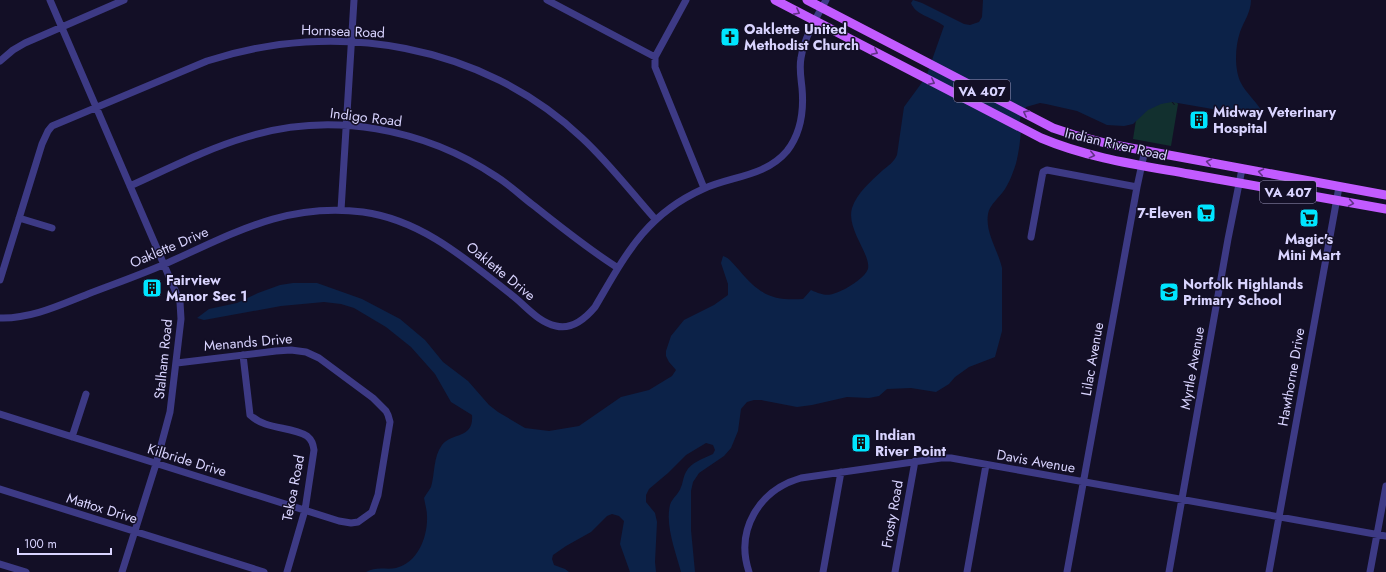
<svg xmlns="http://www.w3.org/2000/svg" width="1386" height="572" font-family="Jost,sans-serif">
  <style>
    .green { fill: #12302f }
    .water { fill: #0c2248 }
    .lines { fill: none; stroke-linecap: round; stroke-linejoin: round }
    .minor { stroke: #3d3a85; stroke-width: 7 }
    .major { stroke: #c25bff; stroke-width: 9 }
    .oneway { stroke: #623188 }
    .labels { text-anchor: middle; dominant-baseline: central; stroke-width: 3; stroke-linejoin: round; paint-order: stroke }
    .shield { fill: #130f26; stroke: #9e99be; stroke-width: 1 }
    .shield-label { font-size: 13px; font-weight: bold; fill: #d9d4ff }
    .poi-label { font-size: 14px; font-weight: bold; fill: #d9d4ff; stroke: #130f26; text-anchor: start }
    .street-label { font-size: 14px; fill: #d9d4ff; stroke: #130f26 }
  </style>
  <rect width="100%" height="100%" fill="#130f26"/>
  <!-- green -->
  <path class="green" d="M1161 84 1178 104 1171 146 1133 139 1140 95 1165 93 1174 105H1175Z"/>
  <!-- water -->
  <path class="water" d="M913 0 922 3 964 24 970 25 979 22 982 17 983 0H1251C1251 12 1244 21 1240 32 1235 47 1234 69 1241 83 1246 93 1256 101 1261 110L1260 113 1258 114 1247 115 1172 102 1161 104 1148 110 1133 124 1124 126 1107 125 1077 111 1046 104 1040 103 1026 107C1024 111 1020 116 1020 121 1019 124 1021 127 1021 130 1020 144 1018 160 1013 172 1011 178 1008 184 1005 189 1000 197 989 205 988 214 985 233 998 250 1002 268V331L995 357 969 367 955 377 949 384 936 392 911 388 887 389 879 396 869 398 847 397 812 405 797 407 761 400H754L747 402 741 409 738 431 731 448 724 456 699 473 693 482 691 491V530L695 572H681C676 552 665 526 670 505 672 498 679 494 681 487 683 483 683 477 686 472 691 462 703 459 713 454L715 450 713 445 706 443 686 455 668 473 649 489 646 495V502L655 513 657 522 655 562 656 572H630L620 544 624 521 619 516 612 514 607 516 591 532 566 546 553 555 552 559 554 565 565 569 569 572H366C376 566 386 570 396 568 418 563 428 536 427 516 427 510 425 504 424 498 426 494 429 491 431 487 435 474 433 457 442 445 453 432 474 439 472 415L451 402 435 374 411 347 386 327 354 308 341 304 324 302 281 306 204 320 197 318 209 309 237 303 258 293 280 285 293 283H317L362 299 400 319 425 340 443 362 468 381 489 405 498 412 525 428 549 431 579 426 621 397 649 390 672 376 676 370 669 362 666 356V351L671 336 684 320 714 305 728 295V284L721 263 723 256C730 258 734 265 739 270 759 294 772 301 803 299L811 290C826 297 830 296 845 289 852 285 865 277 868 269 871 254 846 229 852 208 857 193 871 181 883 170 888 166 894 162 897 155L904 107 926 77 944 26C933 17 916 16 911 3Z"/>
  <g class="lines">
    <!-- minor -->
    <path class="minor" d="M50 0 174 288 180 302 181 319 170 412 156 464 122 572
      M547 0 655 57
      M686 0 655 57V67L704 188
      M0 61 13 50 25 43 124 0
      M130 186C168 169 206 149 247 137 331 111 424 128 497 177 510 185 521 196 533 205 561 227 588 249 618 268
      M341 210 354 0
      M19 218 52 228
      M1031 237 1042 177 1043 172 1047 170 1137 187
      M0 280 42 144 48 131 52 126 207 61C335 19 483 44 582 138 609 163 631 192 655 219
      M0 318C31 319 60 305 88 294 114 284 140 275 165 264 232 234 286 202 363 212 422 220 467 260 513 296 527 307 538 322 556 326 572 330 585 319 595 307 625 256 645 215 703 189 731 176 765 177 787 151 801 133 804 110 802 88 801 78 799 68 801 58 804 38 816 18 826 0
      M243 355 250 415C266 430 290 426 307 436 312 440 313 444 314 450L305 510 287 572
      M0 414 339 521 351 523 358 522 372 512 378 495 390 422 388 415 386 411 373 398 319 358 306 352 291 350 276 351 177 363
      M72 437 86 394
      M0 489 264 572
      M0 564 26 572
      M749 572C735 530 759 490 801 478L941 458H951L1386 536
      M823 572 841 472
      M895 572 915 461
      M967 572 986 465
      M1067 572 1137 187 1145 150
      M1169 572 1228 239 1242 169
      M1269 572 1339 187
      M1370 572 1386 486"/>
    <!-- major -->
    <path class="major" d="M775 0 1041 138C1088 158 1139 165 1189 174 1254 186 1320 197 1386 209
      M807 0 1053 128 1074 135 1109 144 1386 195"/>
  </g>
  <!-- one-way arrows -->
  <defs><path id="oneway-chevron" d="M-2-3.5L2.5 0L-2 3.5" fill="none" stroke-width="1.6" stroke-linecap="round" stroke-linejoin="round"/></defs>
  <g class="oneway">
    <use href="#oneway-chevron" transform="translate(797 12) rotate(28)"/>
    <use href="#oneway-chevron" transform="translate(875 52) rotate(27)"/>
    <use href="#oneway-chevron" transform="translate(932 82) rotate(27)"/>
    <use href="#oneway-chevron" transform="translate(1026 113) rotate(-153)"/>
    <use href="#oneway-chevron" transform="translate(1092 155) rotate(13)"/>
    <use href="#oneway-chevron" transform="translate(1209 162) rotate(-169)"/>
    <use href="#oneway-chevron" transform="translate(1261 172) rotate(-169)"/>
    <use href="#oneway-chevron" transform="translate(1351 203) rotate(10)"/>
  </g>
  <!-- icons -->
  <defs>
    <g id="church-square" transform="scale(1)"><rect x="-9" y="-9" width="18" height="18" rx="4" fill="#00e5ff" stroke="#130f26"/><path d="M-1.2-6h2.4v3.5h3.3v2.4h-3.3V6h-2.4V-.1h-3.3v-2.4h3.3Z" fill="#111"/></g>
    <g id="building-square" transform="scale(1)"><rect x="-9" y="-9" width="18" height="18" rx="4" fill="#00e5ff" stroke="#130f26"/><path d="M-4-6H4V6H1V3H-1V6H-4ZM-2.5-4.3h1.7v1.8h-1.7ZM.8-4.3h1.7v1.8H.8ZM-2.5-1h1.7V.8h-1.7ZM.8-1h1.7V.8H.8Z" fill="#111"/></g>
    <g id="supermarket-square" transform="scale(1)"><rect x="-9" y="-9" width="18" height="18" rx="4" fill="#00e5ff" stroke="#130f26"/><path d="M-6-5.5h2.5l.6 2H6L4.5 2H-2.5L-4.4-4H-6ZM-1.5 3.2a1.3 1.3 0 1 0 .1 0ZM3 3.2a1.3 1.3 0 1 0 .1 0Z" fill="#111"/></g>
    <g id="school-square" transform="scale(1)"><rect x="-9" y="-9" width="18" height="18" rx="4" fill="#00e5ff" stroke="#130f26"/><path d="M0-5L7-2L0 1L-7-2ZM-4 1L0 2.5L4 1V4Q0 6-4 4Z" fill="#111"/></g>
  </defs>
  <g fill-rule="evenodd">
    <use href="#church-square" x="730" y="37"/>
    <use href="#building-square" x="1199" y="120"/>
    <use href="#supermarket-square" x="1206" y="213"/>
    <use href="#supermarket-square" x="1309" y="218"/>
    <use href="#building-square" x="152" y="288"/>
    <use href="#school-square" x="1169" y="292"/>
    <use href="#building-square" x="861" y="443"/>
  </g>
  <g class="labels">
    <!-- shield labels -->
    <g class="shield">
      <rect x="954" y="80" width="56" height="22" rx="3"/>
      <rect x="1260" y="181" width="56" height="22" rx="3"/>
    </g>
    <g class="shield-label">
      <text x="982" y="91">VA 407</text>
      <text x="1288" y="192">VA 407</text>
    </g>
    <!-- poi labels -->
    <g class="poi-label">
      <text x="744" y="29">Oaklette United<tspan x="744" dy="16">Methodist Church</tspan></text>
      <text x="1213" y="112">Midway Veterinary<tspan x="1213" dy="16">Hospital</tspan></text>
      <text x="1192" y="213" text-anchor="end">7-Eleven</text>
      <text x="1309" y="239" text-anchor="middle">Magic's<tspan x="1309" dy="16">Mini Mart</tspan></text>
      <text x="166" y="280">Fairview<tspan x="166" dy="16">Manor Sec 1</tspan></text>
      <text x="1183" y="284">Norfolk Highlands<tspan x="1183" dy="16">Primary School</tspan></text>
      <text x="875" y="435">Indian<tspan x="875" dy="16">River Point</tspan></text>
    </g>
    <!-- street labels -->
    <g class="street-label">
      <text transform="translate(343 31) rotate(2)">Hornsea Road</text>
      <text transform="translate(366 117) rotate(7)">Indigo Road</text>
      <text transform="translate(1116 144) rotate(13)">Indian River Road</text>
      <text transform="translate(169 247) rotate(-23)">Oaklette Drive</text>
      <text transform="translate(501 271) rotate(39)">Oaklette Drive</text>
      <text transform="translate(248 342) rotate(-5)">Menands Drive</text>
      <text transform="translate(163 359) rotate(-84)">Stalham Road</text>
      <text transform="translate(1092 359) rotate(-80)">Lilac Avenue</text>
      <text transform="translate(1192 368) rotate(-80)">Myrtle Avenue</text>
      <text transform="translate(1291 377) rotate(-80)">Hawthorne Drive</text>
      <text transform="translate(187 460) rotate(17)">Kilbride Drive</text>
      <text transform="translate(1036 461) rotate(10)">Davis Avenue</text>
      <text transform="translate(293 488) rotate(-79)">Tekoa Road</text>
      <text transform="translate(102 508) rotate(17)">Mattox Drive</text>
      <text transform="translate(892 514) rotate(-80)">Frosty Road</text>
    </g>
  </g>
  <!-- scale -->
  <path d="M18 548v6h93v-6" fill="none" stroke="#d9d4ff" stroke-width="2"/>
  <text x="24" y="548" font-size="12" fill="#d9d4ff" stroke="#130f26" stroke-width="3" paint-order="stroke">100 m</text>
</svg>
